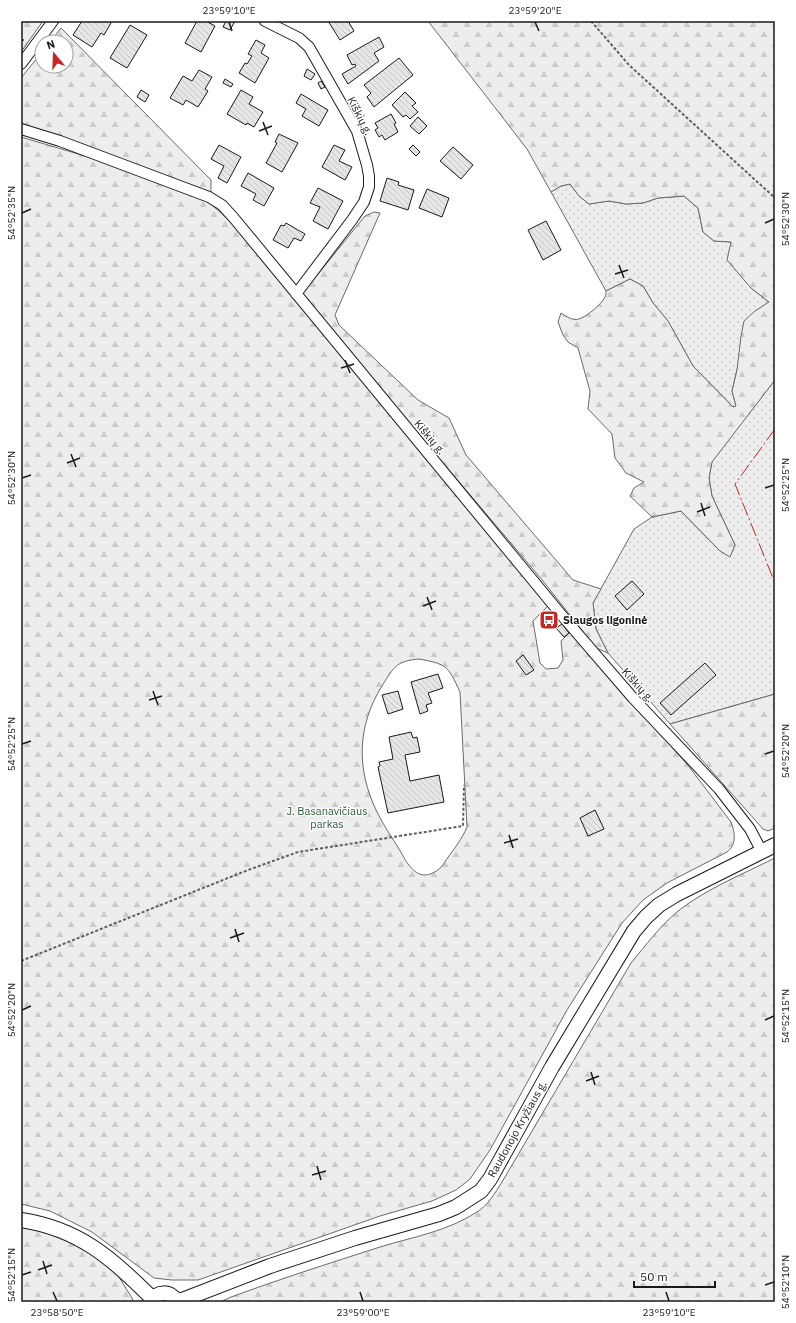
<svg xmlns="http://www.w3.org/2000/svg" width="796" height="1323" font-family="'IBM Plex Sans',sans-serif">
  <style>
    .grass { fill: url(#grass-dots); stroke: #6a6a6a }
    .forest { fill: url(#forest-firs); stroke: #6a6a6a; fill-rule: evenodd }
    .building { fill: url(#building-back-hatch); stroke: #1a1a1a }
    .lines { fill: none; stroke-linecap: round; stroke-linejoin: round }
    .street-casing { stroke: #1a1a1a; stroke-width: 12 }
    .secondary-casing { stroke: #1a1a1a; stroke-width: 16 }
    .path { stroke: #5f5f5f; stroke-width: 2; stroke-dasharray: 3 2; stroke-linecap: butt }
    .street { stroke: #fff; stroke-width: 10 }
    .secondary { stroke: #fff; stroke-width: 14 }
    .power { stroke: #c62828; stroke-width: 1; stroke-dasharray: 14 3 2 3; stroke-linecap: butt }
    .ticks { fill: none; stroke: #1a1a1a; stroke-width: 1.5 }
    .labels { text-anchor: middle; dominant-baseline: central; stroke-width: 3; stroke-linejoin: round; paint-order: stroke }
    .street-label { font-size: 11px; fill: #1a1a1a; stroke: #fff }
    .poi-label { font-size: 11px; font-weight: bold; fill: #1a1a1a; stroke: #fff; text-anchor: start }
    .park-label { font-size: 11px; fill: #2b5a34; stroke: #fff }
    .neatline { fill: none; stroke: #1a1a1a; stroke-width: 1.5 }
    .ticks-label { font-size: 10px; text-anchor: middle; fill: #1a1a1a }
  </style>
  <defs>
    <pattern id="grass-dots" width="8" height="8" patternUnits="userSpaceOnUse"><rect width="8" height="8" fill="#ededed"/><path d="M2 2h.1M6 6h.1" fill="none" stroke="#cbcbcb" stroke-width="1.8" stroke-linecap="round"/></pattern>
    <pattern id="forest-firs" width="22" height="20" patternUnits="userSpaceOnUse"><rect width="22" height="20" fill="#ededed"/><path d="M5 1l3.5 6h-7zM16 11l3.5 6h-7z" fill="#cbcbcb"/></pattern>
    <pattern id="building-back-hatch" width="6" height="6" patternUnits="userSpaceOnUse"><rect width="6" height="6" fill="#e6e6e6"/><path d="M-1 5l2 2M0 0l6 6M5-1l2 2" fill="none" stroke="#c5c5c5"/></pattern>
  </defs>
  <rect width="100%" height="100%" fill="#fff"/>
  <!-- grass -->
  <path class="grass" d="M570 184 579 196 589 204 609 201 626 204 643 203 658 198 684 196 698 208 703 232 714 241 731 242 751 288 770 303 755 311 737 370 732 391 736 406 733 407 693 366 668 321 653 303 643 286 630 279 606 291 551 192 561 186Z
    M775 380V694L670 724 608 653 596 629 593 603 634 529 652 517 681 511 720 551 730 556 735 545 712 496 709 478 712 461Z"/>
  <!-- forest -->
  <path class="forest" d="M21 21H43L21 52Z
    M428 21H775V380L712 462 709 478 712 496 735 545 730 557 720 551 681 511 652 517 630 496 634 488 644 482 626 473 615 458 612 434 588 409 590 391 578 348 568 342 563 335 558 322 561 313C566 316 572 321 579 319 586 317 602 304 605 297 606 296 606 292 606 291L630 279 643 286 653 303 668 321 693 366 733 407 736 406 732 391 737 370 741 336 744 321 755 311 769 302 751 288 727 260 731 242 714 241 703 232 698 208 684 196 658 198 643 203 626 204 609 201 589 204 579 196 570 184 561 186 551 192 527 149Z
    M61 28 211 180V192L21 123V78L42 52V66H66V42H50Z
    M21 137 102 161 206 200 220 212 240 231 548 606 533 621 540 663 546 669 558 668 563 660 561 641 569 633H571L687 764 731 822C735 833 737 844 727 852L667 883 643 900 622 923 567 1010 490 1150 470 1179 456 1190 432 1201 380 1216 198 1280H172L154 1278 92 1232 50 1211 21 1204ZM419 659C447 664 448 666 460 692L467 827C462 839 454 849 446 860 444 863 442 867 439 869 436 872 429 875 425 875 412 875 405 859 399 849 392 837 383 825 377 812 356 769 357 726 382 686 394 667 396 661 419 659Z
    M374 212 380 213 335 315 339 325 418 400 449 418 466 455 573 580 601 589 593 603 596 629 608 653 596 648 543 581 301 295 365 216Z
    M775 694V828L768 831 763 829 670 724Z
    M775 858V1302H220L231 1297C280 1279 330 1263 380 1247 413 1237 448 1231 477 1212 488 1205 495 1193 502 1182L631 963C646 945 660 926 678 911 706 889 743 874 775 858Z
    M21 1226 54 1235 89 1251 114 1269 132 1298 133 1302H21Z"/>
  <!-- building -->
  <path class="building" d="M82 21H109L111 23 104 35 101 33 92 47 73 35Z
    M197 21H206L215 26 201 52 185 43Z
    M226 21H235L230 30 223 27Z
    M328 21H348L354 31 340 40Z
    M130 25 147 35 127 68 110 58Z
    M379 37 384 47 374 53 379 61 348 84 342 74 356 66 355 64 352 65 347 55Z
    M256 40 265 45 261 53 269 58 255 83 239 73 245 63 247 64 252 56 248 54Z
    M399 58 413 75 374 107 367 97 371 93 364 85Z
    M307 69 315 74 311 80 304 76Z
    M199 70 212 77 205 89 208 91 198 107 186 100 183 105 170 98 183 76 192 81Z
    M225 79 233 84 231 87 223 83Z
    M321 81 325 87 321 89 318 83Z
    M141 90 149 95 145 102 137 97Z
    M241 90 253 97 249 104 263 112 254 127 247 123 246 125 227 114Z
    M405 92 416 103 412 106 418 112 410 119 406 115 403 117 392 105Z
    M301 94 328 110 319 126 302 116 306 109 296 103Z
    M391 114 396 123 394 124 398 132 385 140 382 135 379 137 375 130 378 128 375 123Z
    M418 117 427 126 419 134 410 126Z
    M279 134 298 143 282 172 266 163 277 143 275 142Z
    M219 145 241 157 227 183 218 178 224 166 211 159Z
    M334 145 345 150 339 161 352 167 345 180 322 167Z
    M413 145 420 152 416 156 409 149Z
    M453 147 473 165 461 179 440 161Z
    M248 173 274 188 264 206 253 200 256 194 241 186Z
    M387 178 399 182 398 185 414 190 408 210 380 201Z
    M318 188 343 201 328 229 313 221 320 207 310 203Z
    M427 189 449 198 442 217 419 208Z
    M546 221 561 250 543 260 528 230Z
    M286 223 305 234 301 241 294 238 288 248 273 240 281 225 284 226Z
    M632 581 644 594 627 610 615 596Z
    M562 624 569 633 564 637 556 628Z
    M523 655 534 670 526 675 516 661Z
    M705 663 716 675 671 715 660 703Z
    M438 674 443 688 428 693 432 703 426 705 428 711 420 714 411 682Z
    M398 691 403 709 388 714 382 695Z
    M411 732 413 738 417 737 420 752 405 755 410 781 439 775 444 802 388 813 378 767 380 766 379 762 393 759 389 737Z
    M595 810 604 829 588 836 580 818Z"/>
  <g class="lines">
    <!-- street casing -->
    <g class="street-casing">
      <path id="street" d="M265 21 299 38 309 47 357 131 367 165 369 176V187L364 202 352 220 296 294
        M21 64 53 21
        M21 129 60 141 209 197 222 205 233 217 564 618 633 698 719 789 750 829 762 852"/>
    </g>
    <!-- secondary casing -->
    <g class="secondary-casing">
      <path id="secondary" d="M21 1220C80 1229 111 1258 152 1298
        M150 1302C157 1291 170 1290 177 1302
        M177 1302 270 1266 355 1238 439 1214 456 1207 481 1191 490 1179 552 1067 634 931 646 917 659 905 677 894 775 845"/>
    </g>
    <!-- path -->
    <path class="path" d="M591 21 629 65 775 198
      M21 40H26
      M21 961 248 870 298 852 463 826 464 785"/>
    <!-- street -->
    <use href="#street" class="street"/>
    <!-- secondary -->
    <use href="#secondary" class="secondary"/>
    <!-- power -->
    <path class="power" d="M775 429 735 484 775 583"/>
  </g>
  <!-- ticks -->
  <path class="ticks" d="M229 22 232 31M535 22 539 31M263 122 268 135M259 131 272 126M22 213 31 209M765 223 774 219M619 265 624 278M615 274 628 270M345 360 350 373M341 368 354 364M71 454 76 467M67 463 80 458M22 478 31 475M765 488 774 485M701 503 705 516M697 512 710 507M427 597 432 610M423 606 436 601M153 691 158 705M149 700 162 696M22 744 31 741M765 754 774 751M509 835 513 848M504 843 518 839M235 929 239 942M230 938 244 933M22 1010 31 1006M765 1020 774 1016M591 1072 595 1085M586 1081 599 1076M317 1166 321 1180M312 1175 326 1171M43 1261 47 1274M38 1270 52 1265M22 1275 31 1272M765 1285 774 1282M53 1292 57 1301M360 1292 363 1301M666 1292 669 1301"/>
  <!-- icons -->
  <defs>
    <g id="bus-square" transform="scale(1)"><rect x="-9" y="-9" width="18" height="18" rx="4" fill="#c62828" stroke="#fff"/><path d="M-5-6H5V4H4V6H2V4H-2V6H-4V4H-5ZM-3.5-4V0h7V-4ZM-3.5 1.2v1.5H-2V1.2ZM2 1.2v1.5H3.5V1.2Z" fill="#fff"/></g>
  </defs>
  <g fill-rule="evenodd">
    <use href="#bus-square" x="549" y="620"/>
  </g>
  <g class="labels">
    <!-- street labels -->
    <g class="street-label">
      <text transform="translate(360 116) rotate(63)">Kiškių g.</text>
      <text transform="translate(430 437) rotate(50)">Kiškių g.</text>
      <text transform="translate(638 685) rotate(48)">Kiškių g.</text>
      <text transform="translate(517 1129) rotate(-61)">Raudonojo Kryžiaus g.</text>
    </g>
    <!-- poi labels -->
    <g class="poi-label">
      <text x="563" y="620">Slaugos ligoninė</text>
    </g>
    <!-- park labels -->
    <g class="park-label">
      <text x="327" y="811">J. Basanavičiaus<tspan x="327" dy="13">parkas</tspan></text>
    </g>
  </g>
  <!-- border -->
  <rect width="796" height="1323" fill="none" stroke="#ffffff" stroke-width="44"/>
  <!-- north arrow -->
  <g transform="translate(54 54) rotate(341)"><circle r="19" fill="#ffffff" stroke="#a3a3a3"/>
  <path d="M0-3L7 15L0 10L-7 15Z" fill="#c62828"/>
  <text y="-6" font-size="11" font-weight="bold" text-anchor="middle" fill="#1a1a1a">N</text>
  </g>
  <!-- scale -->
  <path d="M634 1281v6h81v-6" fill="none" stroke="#1a1a1a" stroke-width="2"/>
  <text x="640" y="1281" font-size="12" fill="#1a1a1a" stroke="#ffffff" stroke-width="3" paint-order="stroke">50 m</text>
  <rect x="22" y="22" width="752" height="1279" class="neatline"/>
  <g class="ticks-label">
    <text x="229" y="14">23°59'10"E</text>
    <text x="535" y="14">23°59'20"E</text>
    <text transform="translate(11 213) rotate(-90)" y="4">54°52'35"N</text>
    <text transform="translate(785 219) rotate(-90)" y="4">54°52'30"N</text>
    <text transform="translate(11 478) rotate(-90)" y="4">54°52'30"N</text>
    <text transform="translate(785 485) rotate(-90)" y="4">54°52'25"N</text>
    <text transform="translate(11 744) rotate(-90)" y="4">54°52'25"N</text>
    <text transform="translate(785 751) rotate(-90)" y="4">54°52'20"N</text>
    <text transform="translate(11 1010) rotate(-90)" y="4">54°52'20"N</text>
    <text transform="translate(785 1016) rotate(-90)" y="4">54°52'15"N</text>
    <text transform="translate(11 1275) rotate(-90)" y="4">54°52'15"N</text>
    <text transform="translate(785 1282) rotate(-90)" y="4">54°52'10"N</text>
    <text x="57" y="1316">23°58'50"E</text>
    <text x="363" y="1316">23°59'00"E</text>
    <text x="669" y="1316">23°59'10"E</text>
  </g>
</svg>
